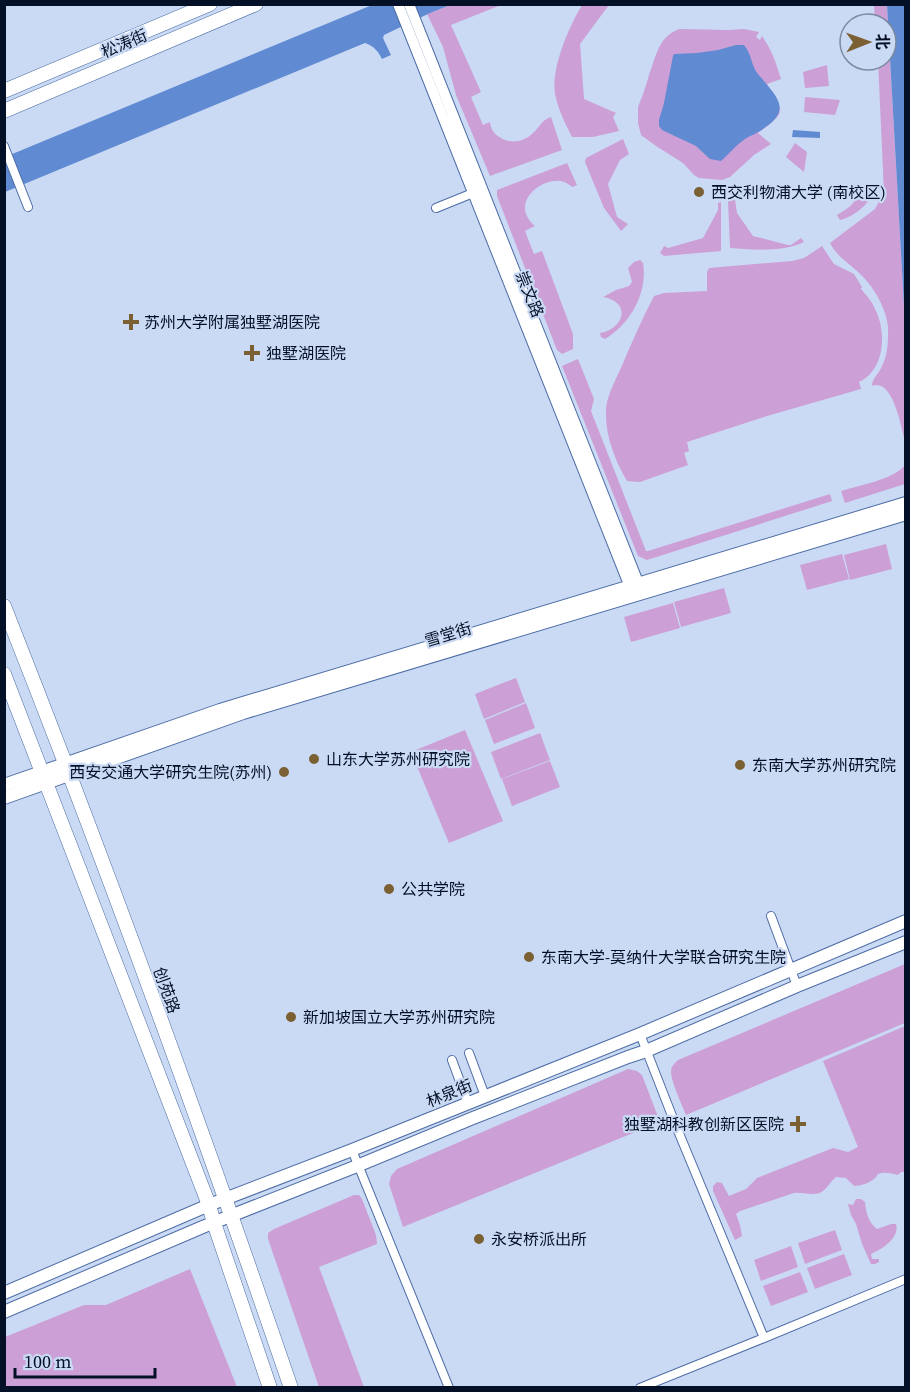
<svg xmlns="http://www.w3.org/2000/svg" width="910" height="1392" font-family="'Source Serif 4','Noto Sans SC',serif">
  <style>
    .green { fill: #cc9fd6 }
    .water { fill: #608bd2 }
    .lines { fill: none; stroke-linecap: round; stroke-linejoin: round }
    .minor-casing { stroke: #4c6da5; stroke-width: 10 }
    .tertiary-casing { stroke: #4c6da5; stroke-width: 12 }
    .secondary-casing { stroke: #4c6da5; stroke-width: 14 }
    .primary-casing { stroke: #4c6da5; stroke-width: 15 }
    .minor { stroke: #fff; stroke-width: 8 }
    .tertiary { stroke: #fff; stroke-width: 10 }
    .secondary { stroke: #fff; stroke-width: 12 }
    .primary { stroke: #fff; stroke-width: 14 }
    .poi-dot { fill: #7a6032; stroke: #cbdaf4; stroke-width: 2 }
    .labels { text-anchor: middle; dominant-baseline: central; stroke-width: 4.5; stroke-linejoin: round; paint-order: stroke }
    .street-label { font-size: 16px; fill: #041025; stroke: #cbdaf4 }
    .poi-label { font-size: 16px; fill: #041025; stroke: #cbdaf4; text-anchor: start }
  </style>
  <rect width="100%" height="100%" fill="#cbdaf4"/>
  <!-- green -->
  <path class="green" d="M450 5H501L451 25 481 92 471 97 483 125 490 122C491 130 494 134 501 138 511 144 524 142 533 133 541 126 540 121 551 117L562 150 490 176 456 95 443 47 427 14Z
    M582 5H609L580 44 584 99 616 113 613 117 619 131 593 137H572C565 123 558 109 555 94 551 67 569 27 582 5Z
    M874 5H887L905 324V441C901 427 893 378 872 386 872 378 879 374 882 366 887 356 888 345 888 334 890 314 874 286 859 273 848 262 838 258 830 243L875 209 884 193 878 60H886V24H875Z
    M679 29 729 30 744 29 759 32 756 37 760 40 762 36C772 50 776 63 781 79L767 84C785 113 786 112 758 133L771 144 754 155 730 177 722 180 699 178 694 175 683 163 656 146 641 135 638 123V107C642 97 646 86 649 75 656 57 658 37 679 29Z
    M827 65 829 86 805 88 803 72Z
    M805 97 840 100 835 115 804 112Z
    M623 139 629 154 620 160 608 184 617 217 628 224 621 231 604 208 585 162 586 158Z
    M795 143 807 152 804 172 786 157Z
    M567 163 577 185 573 187C569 185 565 181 560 181 543 179 520 196 526 214 528 219 531 223 535 226L525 231 534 254 542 251 573 334V349L562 354 557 350 497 196V190Z
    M867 192 871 195C868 206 851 218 840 220L837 215C846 209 854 206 857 195L862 198Z
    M735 200 737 213 753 236 788 245H791L801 238 804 242C784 252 752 250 730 248L728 201Z
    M721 202V251L664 256 660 253 664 246 668 248 703 238 718 210V203Z
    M822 246 834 264 854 274 862 287 861 289C866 295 872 301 875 309 887 332 885 370 859 382L861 389 767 416 687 442 689 451 684 453 688 465 640 482 627 481C615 461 605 435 606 411 606 397 615 381 621 368 631 344 642 319 654 296L664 293 707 291V272L709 268 792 261 804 258Z
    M640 260 643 263C648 293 630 324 605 339L601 337 600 333C624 329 632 302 603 297L616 290 629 286 632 282 628 268 634 262Z
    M578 359 594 399 591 411 646 551H648L830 494 832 501 647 560 638 556 562 366Z
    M905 465V484L845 503 841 491C860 485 893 480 905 465Z
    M886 544 892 569 850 580 844 555Z
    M842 554 849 579 807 590 800 565Z
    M724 588 731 613 681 627 674 602Z
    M673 603 680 628 631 642 624 617Z
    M516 678 525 702 484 719 475 694Z
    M526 703 535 728 494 744 485 720Z
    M465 730 503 821 449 843 411 752Z
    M540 733 550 760 501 779 491 752Z
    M550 761 560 787 512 806 502 779Z
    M905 964V1023L686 1115C682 1105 671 1081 671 1072 671 1066 675 1063 678 1060Z
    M905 1026V1172H901L898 1175C893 1174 887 1172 882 1173 874 1175 880 1174 874 1179 869 1183 861 1186 854 1186L846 1178 836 1177C831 1181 828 1187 823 1191 815 1197 803 1192 794 1193L740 1211 736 1214 740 1225 742 1236 735 1240 713 1191V1186L717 1182 722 1183 729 1196 746 1189 757 1178 833 1148 848 1152 858 1147 823 1061Z
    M628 1069 637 1071 642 1075 660 1122 403 1227 389 1184 391 1176 397 1169Z
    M354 1195H359L362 1199 376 1235 377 1244 319 1267 364 1387H319L268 1239V1233L274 1229Z
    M856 1199H861L865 1202C866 1212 868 1222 877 1229L891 1224H896C900 1238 882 1249 871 1254L872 1259H879V1262L875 1264H871L862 1244 856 1224 851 1215 848 1204 853 1205Z
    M835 1230 842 1250 805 1264 798 1243Z
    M791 1246 798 1267 761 1281 754 1260Z
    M844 1254 852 1275 815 1289 807 1268Z
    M190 1269 237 1387H5V1337L84 1305H106Z
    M800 1272 808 1292 771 1306 763 1286Z"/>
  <!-- water -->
  <path class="water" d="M372 5H450L430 13 384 35 383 38 391 55 382 59C378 51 374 46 365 43L5 192V157Z
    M887 5H905V324Z
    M736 45H744C752 54 751 66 758 74 780 100 793 111 758 132 754 135 749 136 745 139 736 145 729 154 721 161L710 159 696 146 662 130 659 126V120L664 103 673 56 674 54 697 53 718 50Z
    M793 130 820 132V138L792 137Z"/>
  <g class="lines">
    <!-- minor casing -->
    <g class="minor-casing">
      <path id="minor" d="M4 146 28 207
        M436 208 478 191
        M771 916 797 986
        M640 1034 676 1126 764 1338
        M469 1053 485 1096
        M452 1060 468 1103
        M352 1150 449 1388
        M640 1388 764 1338 906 1279"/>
    </g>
    <!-- tertiary casing -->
    <g class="tertiary-casing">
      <path id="tertiary" d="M398 4 632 592
        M409 4 641 590"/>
    </g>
    <!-- secondary casing -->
    <g class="secondary-casing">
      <path id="secondary" d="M4 785 220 710 906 503
        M4 798 243 713 906 514
        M4 1293 209 1205 352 1150 640 1034 906 921
        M4 1312 205 1226 357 1166 473 1118 628 1057 646 1051 797 986 906 942"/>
    </g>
    <!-- primary casing -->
    <g class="primary-casing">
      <path id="primary" d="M4 91 210 4
        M4 111 256 4
        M4 606C106 864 201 1125 291 1388
        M4 674 209 1205 214 1223 270 1388"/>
    </g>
    <!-- minor -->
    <use href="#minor" class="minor"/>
    <!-- tertiary -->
    <use href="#tertiary" class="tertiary"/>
    <!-- secondary -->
    <use href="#secondary" class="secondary"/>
    <!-- primary -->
    <use href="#primary" class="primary"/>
  </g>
  <!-- markers -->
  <g class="poi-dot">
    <circle cx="699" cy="192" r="6"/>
    <path d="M128 313h6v6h6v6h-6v6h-6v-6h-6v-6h6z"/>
    <path d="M249 344h6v6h6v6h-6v6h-6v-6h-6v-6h6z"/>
    <circle cx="314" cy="759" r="6"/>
    <circle cx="740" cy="765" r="6"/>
    <circle cx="284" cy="772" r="6"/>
    <circle cx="389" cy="889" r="6"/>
    <circle cx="529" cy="957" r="6"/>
    <circle cx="291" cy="1017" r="6"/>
    <path d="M795 1115h6v6h6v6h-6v6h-6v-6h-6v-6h6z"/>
    <circle cx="479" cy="1239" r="6"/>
  </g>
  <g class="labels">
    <!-- street labels -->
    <g class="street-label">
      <text transform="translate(124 43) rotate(-23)">松涛街</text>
      <text transform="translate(530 294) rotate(68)">崇文路</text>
      <text transform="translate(448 634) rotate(-17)">雪堂街</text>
      <text transform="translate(167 990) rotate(70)">创苑路</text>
      <text transform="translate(449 1093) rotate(-22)">林泉街</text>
    </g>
    <!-- poi labels -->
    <g class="poi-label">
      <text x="711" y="192">西交利物浦大学 (南校区)</text>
      <text x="144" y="322">苏州大学附属独墅湖医院</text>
      <text x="266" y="353">独墅湖医院</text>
      <text x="326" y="759">山东大学苏州研究院</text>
      <text x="752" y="765">东南大学苏州研究院</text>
      <text x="272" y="772" text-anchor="end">西安交通大学研究生院(苏州)</text>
      <text x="401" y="889">公共学院</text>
      <text x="541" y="957">东南大学-莫纳什大学联合研究生院</text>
      <text x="303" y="1017">新加坡国立大学苏州研究院</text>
      <text x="784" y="1124" text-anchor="end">独墅湖科教创新区医院</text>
      <text x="491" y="1239">永安桥派出所</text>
    </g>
  </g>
  <!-- border -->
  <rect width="910" height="1392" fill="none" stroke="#041025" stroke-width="12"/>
  <!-- north arrow -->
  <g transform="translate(868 42) rotate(89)"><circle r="28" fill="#cbdaf4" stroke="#7b89a1" stroke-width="1.5"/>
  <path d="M0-4.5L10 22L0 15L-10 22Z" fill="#7a6032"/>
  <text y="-9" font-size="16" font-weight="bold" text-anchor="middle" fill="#041025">北</text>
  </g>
  <!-- scale -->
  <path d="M15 1368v9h140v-9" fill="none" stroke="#041025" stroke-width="3"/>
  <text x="24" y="1368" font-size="18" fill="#041025" stroke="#cbdaf4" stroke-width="4.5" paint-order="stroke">100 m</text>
</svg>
